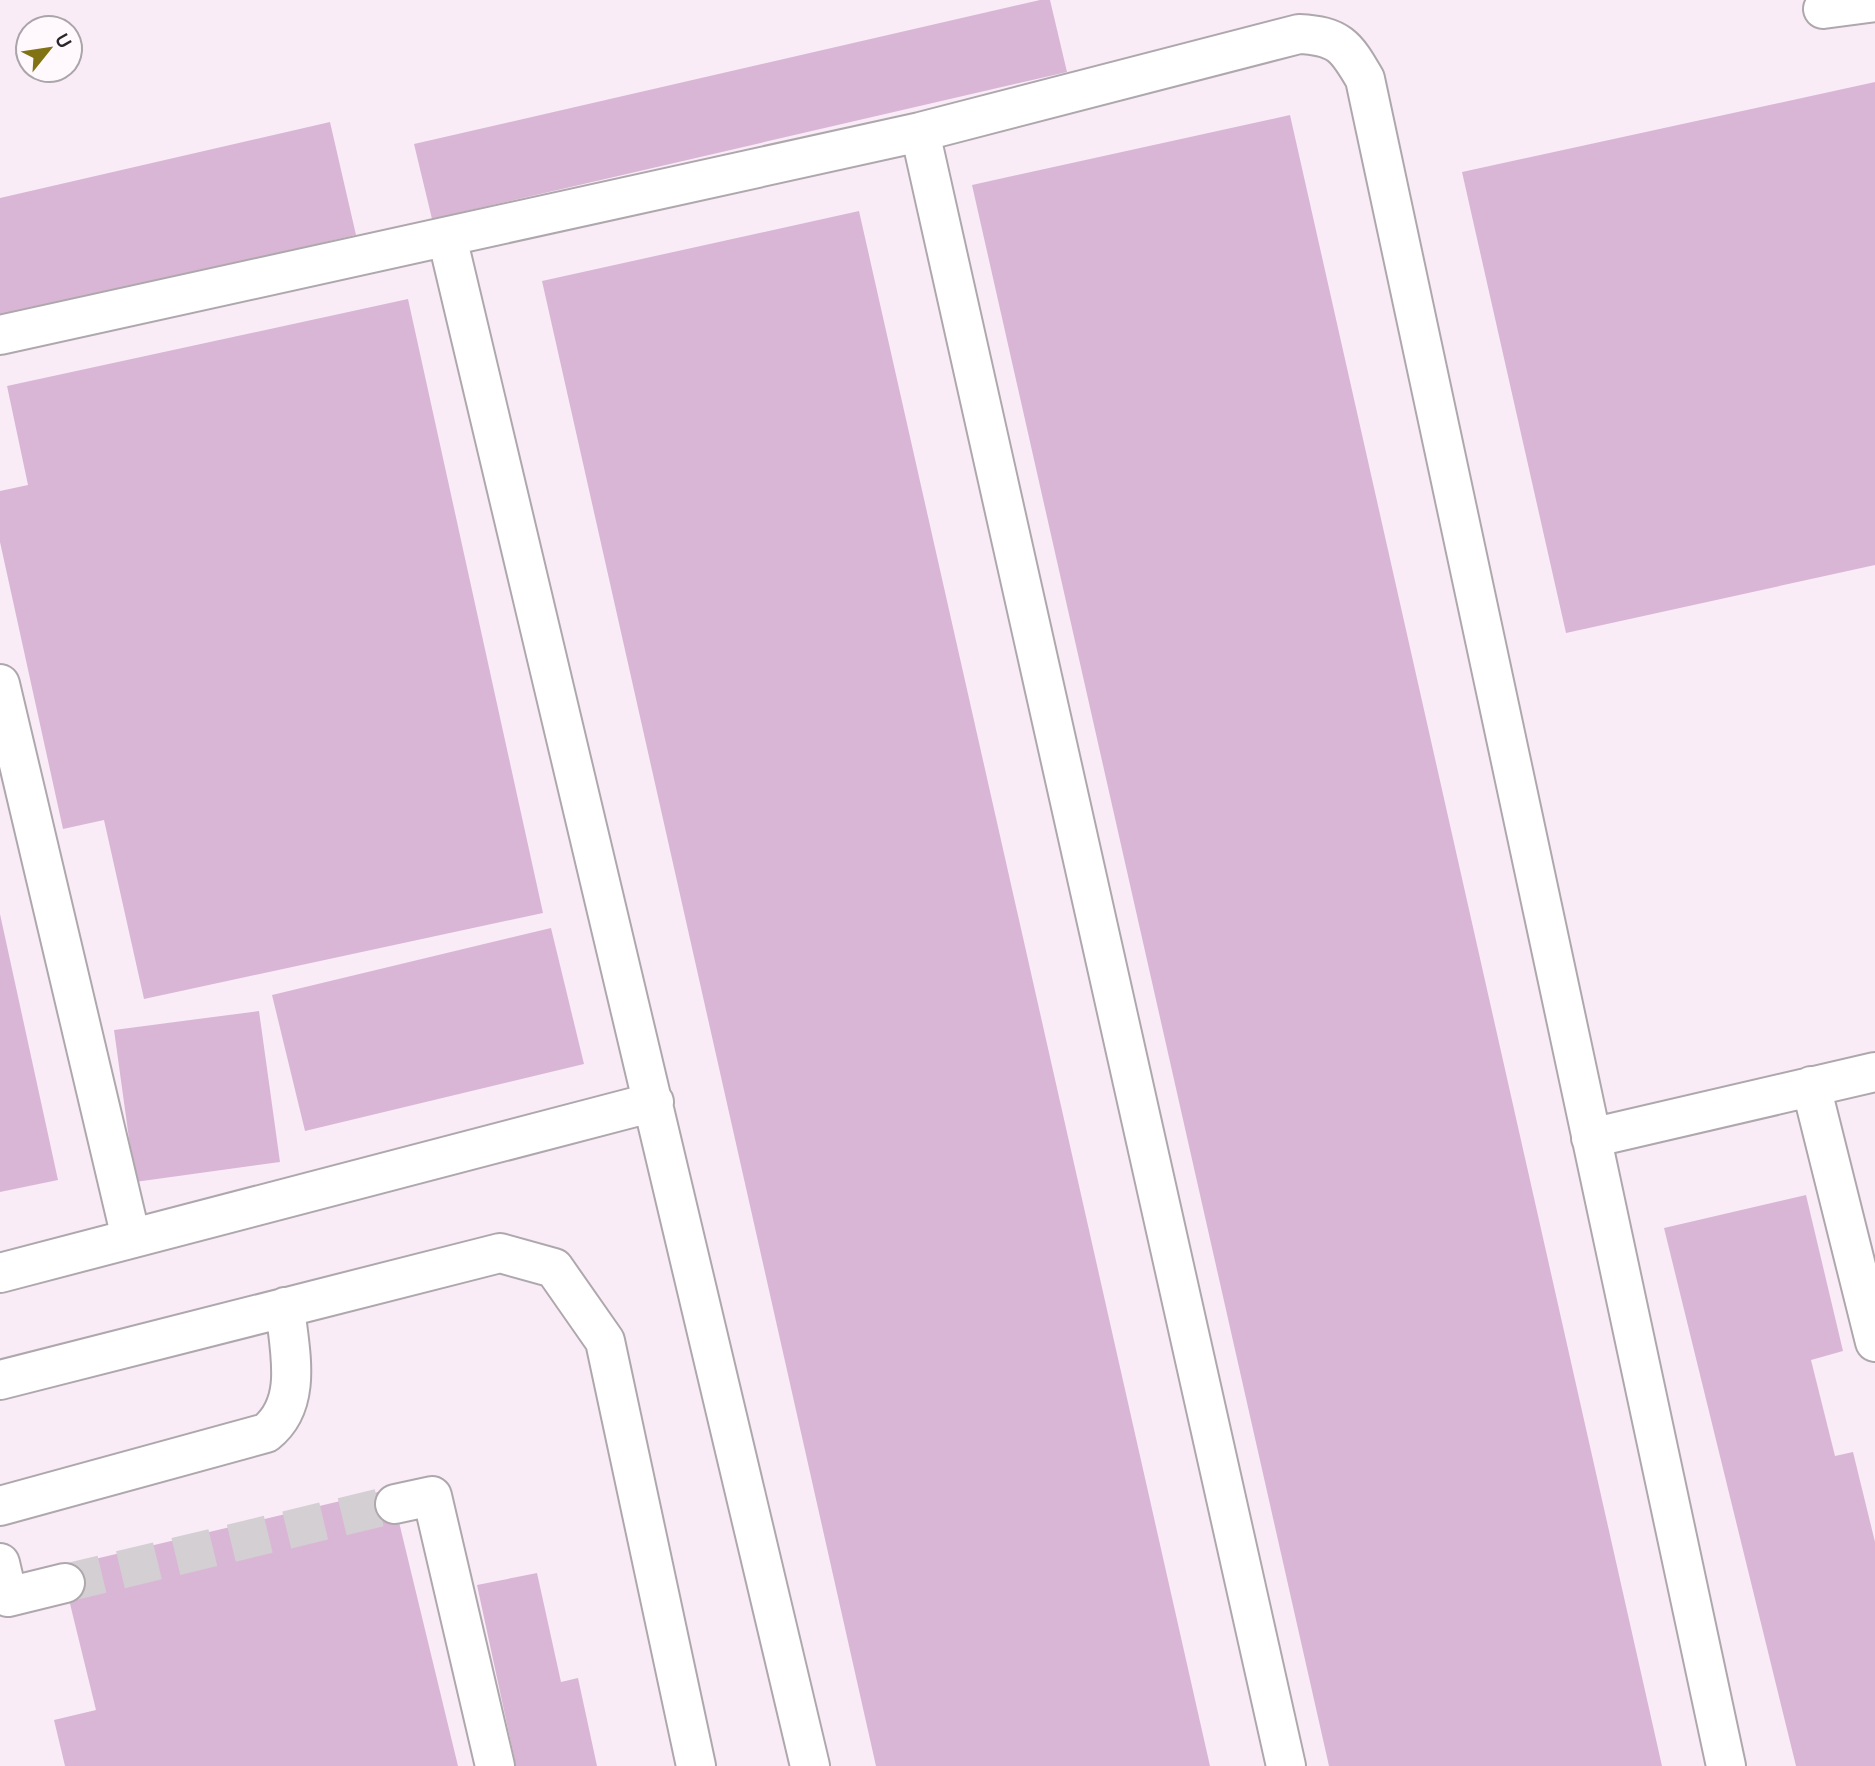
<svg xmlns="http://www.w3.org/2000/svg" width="1875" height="1766" font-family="Overpass,sans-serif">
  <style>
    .built { fill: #f9ecf7; fill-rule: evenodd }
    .building { fill: #dab6d6 }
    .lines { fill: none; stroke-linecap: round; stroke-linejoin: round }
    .minor-tunnel { stroke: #d4cfd3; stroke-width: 38; stroke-dasharray: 38 19; stroke-linecap: butt }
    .minor-casing { stroke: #aea8ad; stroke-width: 42 }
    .minor { stroke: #fff; stroke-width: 38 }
  </style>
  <rect width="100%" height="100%" fill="#fff9fe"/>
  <!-- built -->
  <path class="built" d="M0 0H1875V1766H0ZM28 28H70V70H28Z"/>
  <!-- building -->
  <path class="building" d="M1040 0H1050L1067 72 432 219 414 144Z
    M1875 82V565L1566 633 1462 172Z
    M1290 115 1662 1766H1329L972 185Z
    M330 122 356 235 0 317V198Z
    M859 211 1210 1766H876L542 281Z
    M408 299 543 913 144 999 104 820 63 829 0 542V491L28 485 7 386Z
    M0 914 58 1180 0 1192Z
    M551 928 584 1064 305 1131 272 995Z
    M259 1011 280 1162 135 1182 114 1030Z
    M1806 1195 1843 1351 1811 1360 1835 1456 1853 1452 1875 1542V1766H1796L1664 1228Z
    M391 1489 458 1766H65L54 1720 96 1710 61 1567Z
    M537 1573 561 1682 578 1678 597 1766H516L477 1585Z"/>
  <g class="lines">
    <!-- minor-tunnel -->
    <path class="minor-tunnel" d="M65 1583 395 1504"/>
    <!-- minor casing -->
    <g class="minor-casing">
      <path id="minor" d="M1823 9 1875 2
        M920 132 1286 1766
        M447 237 810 1766
        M0 335 920 132 1299 34C1339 36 1346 46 1365 79L1726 1766
        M0 684 131 1238
        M1811 1086 1875 1342
        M1591 1138 1875 1072
        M0 1273 654 1102
        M0 1380 500 1253 554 1268 605 1341 696 1766
        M395 1504 432 1496 495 1766
        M0 1506 266 1433C304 1403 289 1349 285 1307
        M0 1563 8 1597 65 1583"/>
    </g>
    <!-- minor -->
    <use href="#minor" class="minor"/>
  </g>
  <!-- north arrow -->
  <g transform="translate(49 49) rotate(60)"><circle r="33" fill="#fff9fe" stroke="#a9a5a9" stroke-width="2"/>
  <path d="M0-5L12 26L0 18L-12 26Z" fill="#817314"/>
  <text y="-10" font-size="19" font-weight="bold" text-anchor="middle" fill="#292729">U</text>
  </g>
</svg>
